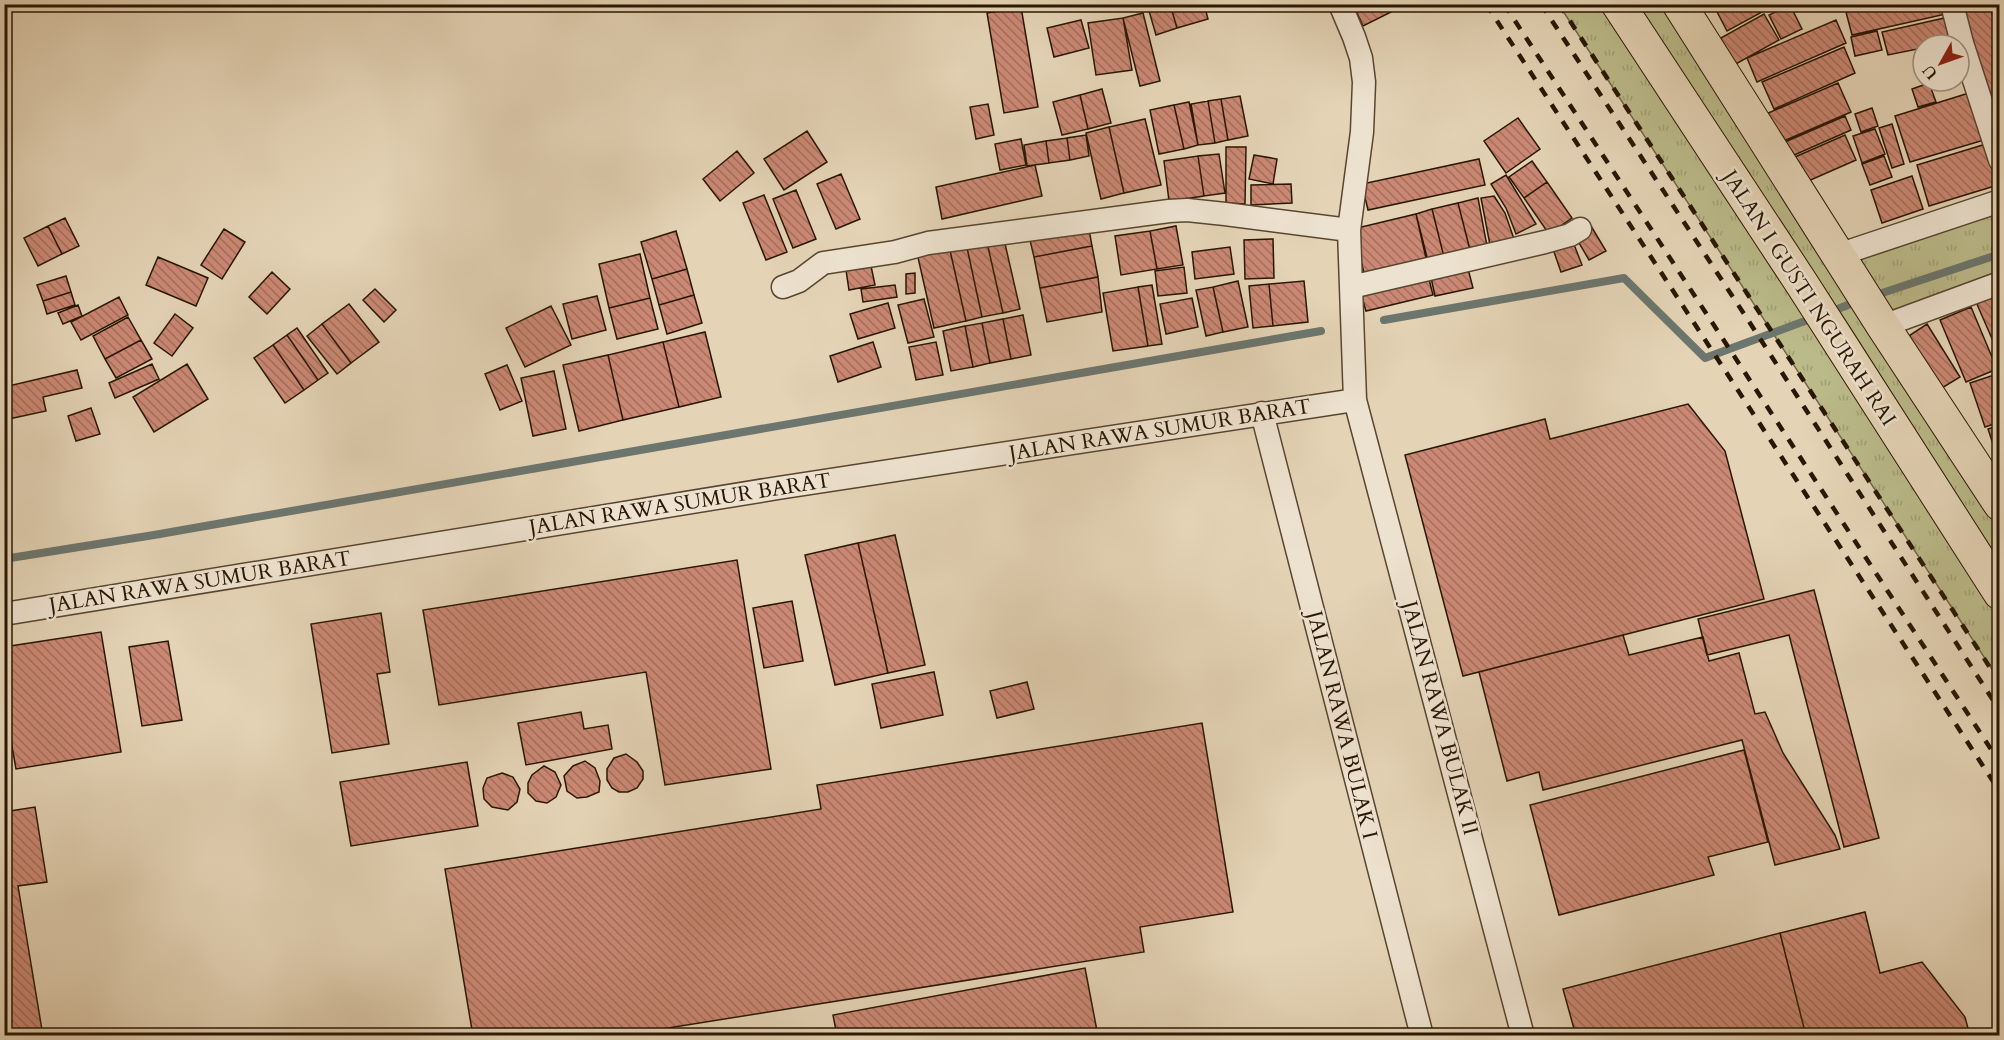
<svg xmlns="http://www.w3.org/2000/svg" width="2004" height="1040" font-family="Cardo,serif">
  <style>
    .grass { fill: url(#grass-tufts); stroke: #726846; stroke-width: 1.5 }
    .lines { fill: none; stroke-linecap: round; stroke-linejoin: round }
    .stream { stroke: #6c766e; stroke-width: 8 }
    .building { fill: url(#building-back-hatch); stroke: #291703; stroke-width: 1.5 }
    .minor-casing { stroke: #584630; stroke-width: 25 }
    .primary-casing { stroke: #291703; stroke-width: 35 }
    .minor { stroke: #ede2cf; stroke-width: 22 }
    .primary { stroke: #e4d3b5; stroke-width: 33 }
    .rail { stroke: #291703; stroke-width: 4.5; stroke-dasharray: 10 10; stroke-linecap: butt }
    .labels { text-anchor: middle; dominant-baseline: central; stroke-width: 5; stroke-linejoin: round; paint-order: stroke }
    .street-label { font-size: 21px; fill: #291703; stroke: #ede2cf }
  </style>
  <defs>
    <pattern id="grass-tufts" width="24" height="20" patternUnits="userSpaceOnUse" patternTransform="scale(1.5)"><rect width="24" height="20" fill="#bbba89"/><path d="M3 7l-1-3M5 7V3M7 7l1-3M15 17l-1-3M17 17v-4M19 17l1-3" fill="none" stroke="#a19f75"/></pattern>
    <pattern id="building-back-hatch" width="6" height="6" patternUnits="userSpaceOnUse" patternTransform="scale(1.5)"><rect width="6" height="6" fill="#cb8874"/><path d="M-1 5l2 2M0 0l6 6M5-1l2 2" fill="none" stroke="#a56e5d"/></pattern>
  </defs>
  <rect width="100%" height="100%" fill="#e4d3b5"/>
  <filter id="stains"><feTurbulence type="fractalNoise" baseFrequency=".00333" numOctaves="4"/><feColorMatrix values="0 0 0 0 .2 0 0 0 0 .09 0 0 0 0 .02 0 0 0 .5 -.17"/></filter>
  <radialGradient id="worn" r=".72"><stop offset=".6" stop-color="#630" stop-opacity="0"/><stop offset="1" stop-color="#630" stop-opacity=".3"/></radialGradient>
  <!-- grass -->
  <path class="grass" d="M1559 5H1618L1999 593V680Z
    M1637 5H1678L1838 255 1999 201V284L1883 326 1999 504V562L1849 326Z"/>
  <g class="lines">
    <!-- stream -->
    <path class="stream" d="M1873 296 2000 254
      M1830 312 1858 301
      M1384 320 1624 278 1705 358 1813 318
      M4 559 154 535 1321 331"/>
  </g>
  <!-- building -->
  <path class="building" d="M1147 4H1170L1177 28 1156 35Z
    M1170 4H1204L1208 19 1177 28Z
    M1353 4H1407L1363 26Z
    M1713 4H1761L1764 11 1727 31Z
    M1879 4H1944L1946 14 1852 35 1846 12Z
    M1959 4H1989L2000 39V122L1996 123Z
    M1790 5 1802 29 1781 39 1769 15Z
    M1021 7 1038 107 1004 113 987 13Z
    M1143 13 1160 81 1140 86 1123 18Z
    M1764 14 1779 40 1734 65 1719 39Z
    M1949 17 1954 41 1936 45H1923V48L1888 55 1882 32Z
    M1123 18 1132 70 1096 75 1088 23Z
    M1081 20 1089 48 1054 57 1047 28Z
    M1836 20 1846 43 1757 82 1747 58Z
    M1877 31 1882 50 1855 56 1851 37Z
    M1844 47 1855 73 1774 109 1762 82Z
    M1838 83 1851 112 1779 143 1766 114Z
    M1929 83 1936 102 1918 107 1912 89Z
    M1102 89 1111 123 1088 129 1080 95Z
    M1969 93 1984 140 1910 162 1895 116Z
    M1080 95 1088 129 1062 135 1053 102Z
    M1240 96 1248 136 1228 140 1221 99Z
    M1221 99 1228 140 1215 143 1208 101Z
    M1208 101 1215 143 1198 145 1191 104Z
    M1189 102 1198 145 1184 149 1174 105Z
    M988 104 994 135 976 139 970 107Z
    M1174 105 1184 149 1159 154 1150 110Z
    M1872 108 1878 126 1861 132 1855 114Z
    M1845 116 1851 130 1792 156 1785 142Z
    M1518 118 1540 149 1506 173 1484 141Z
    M1145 119 1161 185 1124 193 1109 127Z
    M1892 124 1904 164 1892 168 1879 128Z
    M1109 127 1124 193 1101 199 1086 133Z
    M1875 129 1885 154 1862 163 1853 136Z
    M807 131 827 162 784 190 764 159Z
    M1086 135 1089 156 1070 160 1067 138Z
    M1845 135 1856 160 1806 182 1795 157Z
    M1067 138 1070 160 1049 163 1046 141Z
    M1021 139 1026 165 1000 170 995 144Z
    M1046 141 1049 163 1027 166 1024 145Z
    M1986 144 1998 185 1929 206 1917 165Z
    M1226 147H1246L1245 204 1226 203Z
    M737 151 754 173 720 201 703 179Z
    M1219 154 1225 193 1204 196 1198 156Z
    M1254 155 1277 159 1273 184 1249 179Z
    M1198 156 1204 196 1169 201 1164 161Z
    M1884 156 1892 177 1870 185 1862 164Z
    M1479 159 1485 185 1368 210 1362 184Z
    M1532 161 1547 182 1524 198 1509 177Z
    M1035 165 1042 196 942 219 936 187Z
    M841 174 860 219 836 229 817 184Z
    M1506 175 1536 224 1516 234 1506 208 1491 184Z
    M1912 176 1923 209 1882 223 1871 190Z
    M1547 182 1572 218 1549 234 1524 198Z
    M1291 184 1292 203 1251 205V185Z
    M796 190 816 239 793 248 773 199Z
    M764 195 787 252 766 260 743 203Z
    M1494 196 1505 213 1514 239 1490 245 1481 198Z
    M1478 198 1487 246 1470 250 1458 203Z
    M1458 203 1470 250 1444 257 1432 209Z
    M1432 209 1444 257 1428 261 1416 214Z
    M1416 214 1426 258 1364 273 1353 229Z
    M65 218 79 246 62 254 48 226Z
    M1088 224 1092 246 1034 257 1029 236Z
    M48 226 62 254 38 266 24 238Z
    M1176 226 1183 265 1157 269 1150 231Z
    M1591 226 1606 251 1589 260 1575 236Z
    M224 229 245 242 222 279 201 265Z
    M676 231 687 269 652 279 641 242Z
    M1150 231 1157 269 1121 275 1115 236Z
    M1003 235 1020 309 1003 313 986 238Z
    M986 238 1003 313 982 317 966 243Z
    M1273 239 1274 278 1245 279 1244 240Z
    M1573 242 1582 265 1561 272 1553 249Z
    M966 243 982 317 966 321 949 246Z
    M949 246 966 321 934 328 917 253Z
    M1092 246 1098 277 1040 288 1034 257Z
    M1230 247 1234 274 1195 279 1192 252Z
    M640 254 650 298 609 308 599 264Z
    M158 257 208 278 196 306 146 285Z
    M1467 265 1473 288 1435 296 1430 273Z
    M871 266 875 285 849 290 846 270Z
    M1184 267 1187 293 1158 296 1155 271Z
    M687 269 694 295 659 305 652 279Z
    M272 272 290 289 267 314 249 297Z
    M915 273V293L906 294V274Z
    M1428 275 1433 295 1366 311 1360 291Z
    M66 276 71 292 43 301 37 285Z
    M1098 277 1102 312 1047 322 1040 288Z
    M1238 281 1248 327 1223 332 1213 287Z
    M1304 281 1308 322 1273 326 1269 284Z
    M1269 284 1273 326 1253 328 1249 286Z
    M895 285 897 297 863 302 861 289Z
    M1152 285 1162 344 1148 346 1138 287Z
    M1138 287 1148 346 1113 351 1103 293Z
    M1213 287 1223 332 1206 336 1196 290Z
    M375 289 396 310 384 322 363 300Z
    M71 292 75 305 47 314 43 301Z
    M2000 292V357L1976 302Z
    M694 295 702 323 667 334 659 305Z
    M597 296 606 330 572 339 563 304Z
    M119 297 128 315 81 340 71 322Z
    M650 298 658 329 617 339 609 308Z
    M1192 298 1198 327 1166 334 1160 304Z
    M924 299 934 337 908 343 898 305Z
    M888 303 895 328 858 339 850 314Z
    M349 304 379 342 351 363 322 324Z
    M78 305 82 316 63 324 58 313Z
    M551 306 571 345 525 367 506 328Z
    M1971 307 1997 369 1966 382 1940 320Z
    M175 314 193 328 172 356 154 343Z
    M1023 315 1031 355 1011 359 1003 319Z
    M128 317 141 340 105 359 93 336Z
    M1003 319 1011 359 990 363 982 323Z
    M982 323 990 363 973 367 965 326Z
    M322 324 351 363 337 374 307 336Z
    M1927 324 1960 377 1937 391 1904 339Z
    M965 326 973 367 951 371 943 331Z
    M297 328 328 373 318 380 287 335Z
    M705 332 721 397 679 407 663 342Z
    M287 335 318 380 304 390 273 345Z
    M141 340 152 359 116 378 105 359Z
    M663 342 679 407 623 420 608 355Z
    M873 342 881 367 838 382 830 356Z
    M936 342 943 375 916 380 909 347Z
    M273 345 304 390 285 403 254 358Z
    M608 355 623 420 579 431 563 365Z
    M152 364 159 379 115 398 109 383Z
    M187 364 208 399 154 432 133 397Z
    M507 365 522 401 500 410 485 374Z
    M77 370 82 388 43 397 46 411 4 420V387Z
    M554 371 566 429 533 436 521 378Z
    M2000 373V422L1985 427 1970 383Z
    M1688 404 1725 451 1764 599 1463 676 1405 455 1545 419 1550 439Z
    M91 408 100 434 76 441 68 416Z
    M2000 425V458L1998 459 1988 429Z
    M895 535 925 665 888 673 858 543Z
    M858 543 888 673 835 685 805 555Z
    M737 560 771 769 665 785 646 672 439 705 423 610Z
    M1814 590 1879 838 1844 847 1789 635 1707 655 1698 619Z
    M792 601 803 661 764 668 753 608Z
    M381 613 390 672 377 674 389 744 332 753 311 624Z
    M101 632 121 752 16 769 4 701V647Z
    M1623 635 1629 655 1703 637 1709 661 1739 653 1755 714 1765 712 1783 753 1835 835 1840 849 1775 865 1742 740 1543 790 1539 772 1507 781 1479 672Z
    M168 641 182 720 142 726 129 647Z
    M934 672 943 715 881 728 872 684Z
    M1027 682 1034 709 997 718 990 691Z
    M581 712 584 729 608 725 612 749 526 765 518 723Z
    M1202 723 1233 912 1140 927 1144 952 618 1036H473L445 869 821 809 817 785Z
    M1744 750 1768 842 1708 857 1714 875 1559 915 1530 805Z
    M626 754 637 762 643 771V779L637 788 628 792H619L612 788 607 780V769L614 758Z
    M585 761 595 768 600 781 599 792 587 797 577 798 567 791 564 776 573 766Z
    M467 762 478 826 351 846 340 782Z
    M544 766 555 772 561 785 556 797 547 803 536 801 528 793V783L532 775Z
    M502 773 513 777 520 789 517 802 508 810 492 807 484 799 483 788 487 778Z
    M35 807 47 882 18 886 43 1036H4V812Z
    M1865 912 1880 973 1922 962 1965 1017 1970 1036H1806L1780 933Z
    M1780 933 1806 1036H1576L1563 989Z
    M1085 968 1098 1036H837L833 1015Z"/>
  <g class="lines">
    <!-- minor casing -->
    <g class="minor-casing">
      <path id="minor" d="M1340 4 1354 37 1361 58 1364 82 1362 132 1349 230 1355 400 1523 1036
        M1952 4 1962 43 2000 160
        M1838 255 2000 201
        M783 287 799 281 823 263 895 252 928 243 1169 211 1187 210 1225 214 1349 230
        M1351 287 1545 242 1570 235 1580 229
        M1883 326 2000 283
        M1262 413 1422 1036
        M4 614 778 488 1355 400"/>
    </g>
    <!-- primary casing -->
    <g class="primary-casing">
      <path id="primary" d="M1618 4 1802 284 2000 593
        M1679 4 1883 326 2000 504"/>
    </g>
    <!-- minor -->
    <use href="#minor" class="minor"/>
    <!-- primary -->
    <use href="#primary" class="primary"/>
    <!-- rail -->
    <path class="rail" d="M1486 4 2000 792
      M1504 4 2000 763
      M1541 4 1750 323 2000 711
      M1559 4 2000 683"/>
  </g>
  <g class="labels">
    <!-- street labels -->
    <g class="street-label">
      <text transform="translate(1809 298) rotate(57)">JALAN I GUSTI NGURAH RAI</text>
      <text transform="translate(1160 430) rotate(-9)">JALAN RAWA SUMUR BARAT</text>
      <text transform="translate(680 504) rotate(-9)">JALAN RAWA SUMUR BARAT</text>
      <text transform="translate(200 582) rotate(-9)">JALAN RAWA SUMUR BARAT</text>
      <text transform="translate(1440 718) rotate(75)">JALAN RAWA BULAK II</text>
      <text transform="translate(1342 725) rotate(76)">JALAN RAWA BULAK I</text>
    </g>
  </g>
  <!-- margin -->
  <rect width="2004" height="1040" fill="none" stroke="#e4d3b5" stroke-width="24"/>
  <rect x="6" y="6" width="1992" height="1028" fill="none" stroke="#291703" stroke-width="3"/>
  <rect x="12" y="12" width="1980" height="1016" fill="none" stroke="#291703" stroke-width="1.5"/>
  <!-- north arrow -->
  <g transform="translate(1941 63) rotate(230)"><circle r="28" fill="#ede2cf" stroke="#9f917d" stroke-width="1.5"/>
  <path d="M0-4.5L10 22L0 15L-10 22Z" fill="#8f2418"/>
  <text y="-9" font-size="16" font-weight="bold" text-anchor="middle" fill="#291703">U</text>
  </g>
  <rect width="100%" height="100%" filter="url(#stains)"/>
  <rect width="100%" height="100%" fill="url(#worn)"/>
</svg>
